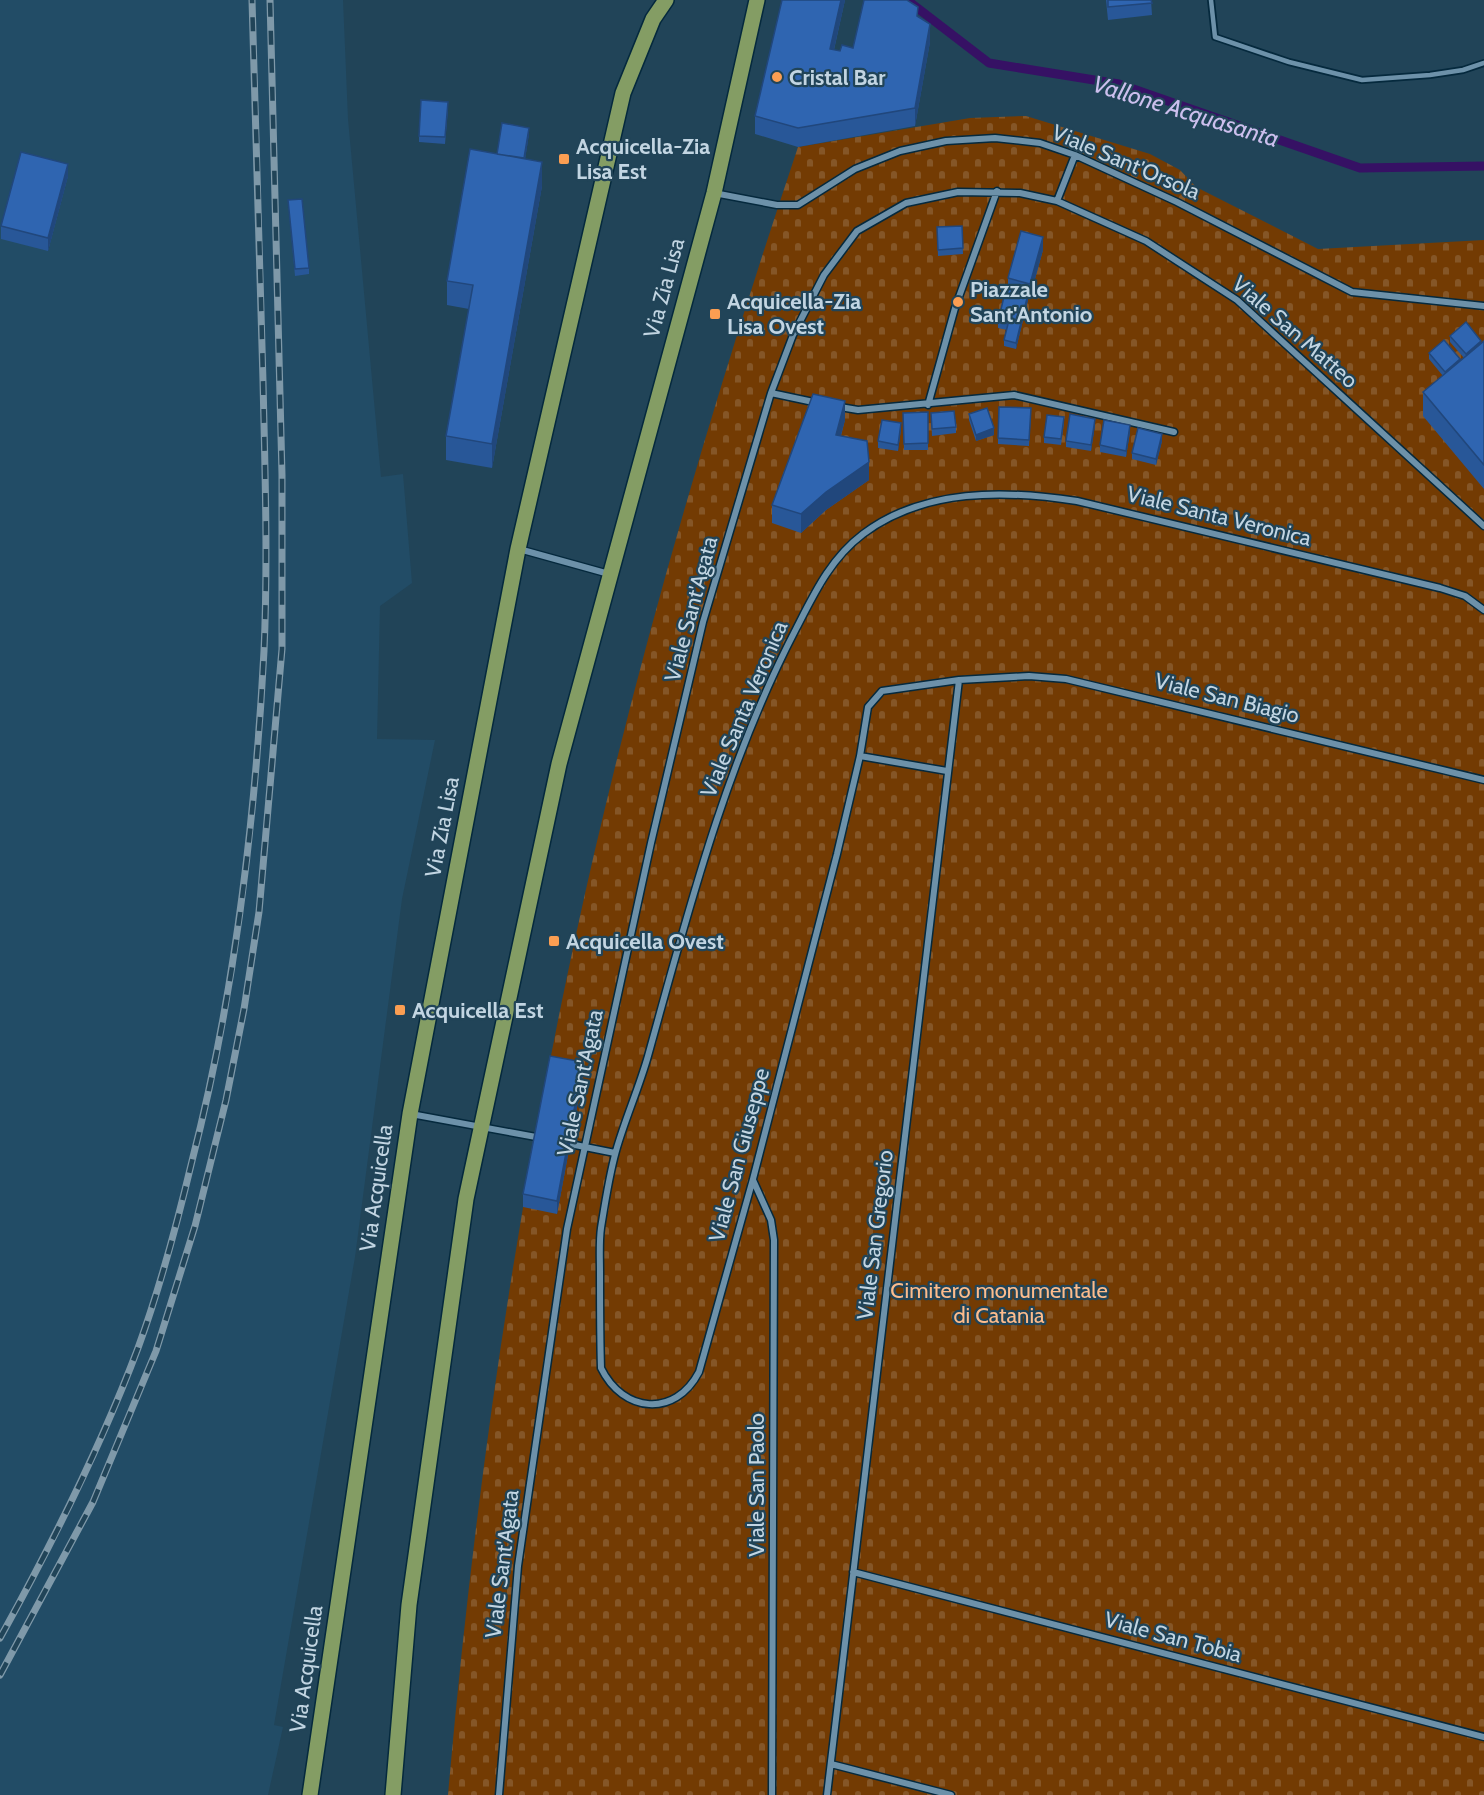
<svg xmlns="http://www.w3.org/2000/svg" width="1484" height="1795" font-family="Cabin,sans-serif">
  <style>
    .built { fill: #224c66 }
    .cemetery { fill: url(#cemetery-stones) }
    .lines { fill: none; stroke-linecap: round; stroke-linejoin: round }
    .stream { stroke: #361164; stroke-width: 9 }
    .lane-casing { stroke: #05293d; stroke-width: 8 }
    .street-casing { stroke: #05293d; stroke-width: 9 }
    .primary-casing { stroke: #05293d; stroke-width: 18 }
    .lane { stroke: #6d91a9; stroke-width: 4.5 }
    .street { stroke: #6d91a9; stroke-width: 6 }
    .primary { stroke: #849d64; stroke-width: 15 }
    .rail-casing { stroke: #7f99a9; stroke-width: 7 }
    .rail { stroke: #214458; stroke-width: 4.5; stroke-dasharray: 14; stroke-linecap: butt }
    .wall { fill: #285798 }
    .shaded-wall { fill: #21477c }
    .building { fill: #2f65b1; stroke: #21477c; stroke-width: 1.5 }
    .poi-dot { fill: #fb9e52; stroke: #214458; stroke-width: 2 }
    .labels { text-anchor: middle; dominant-baseline: central; stroke-width: 4.5; stroke-linejoin: round; paint-order: stroke }
    .poi-label { font-size: 22px; font-weight: bold; fill: #c2d5e2; stroke: #214458; text-anchor: start }
    .street-label { font-size: 22px; fill: #c2d5e2; stroke: #214458 }
    .park-label { font-size: 22px; fill: #fdbc8c; stroke: #214458 }
    .water-label { font-size: 24px; font-style: italic; fill: #ccbfed; stroke: #214458 }
  </style>
  <defs>
    <pattern id="cemetery-stones" width="16" height="16" patternUnits="userSpaceOnUse" patternTransform="scale(1.5)"><rect width="16" height="16" fill="#733b03"/><path d="M2 7V4a2 2 0 0 1 4 0v3zM10 15v-3a2 2 0 0 1 4 0v3z" fill="#855627"/></pattern>
  </defs>
  <rect width="100%" height="100%" fill="#214458"/>
  <!-- built -->
  <path class="built" d="M0 0H343L348 119 381 477 403 474 412 583 380 606 377 739 435 740 402 899 355 1257 274 1725 283 1727 268 1795H0Z"/>
  <!-- cemetery -->
  <path class="cemetery" d="M1026 116 1150 154 1180 170 1196 187 1318 249 1484 240V1795H448C473 1508 514 1221 575 939 633 671 711 407 798 147L970 118Z"/>
  <g class="lines">
    <!-- stream -->
    <path class="stream" d="M907 0 989 63 1119 84 1360 168 1484 166"/>
    <!-- lane casing -->
    <g class="lane-casing">
      <path id="lane" d="M1211 0 1215 37 1289 62 1362 80 1430 75 1463 70 1484 63"/>
    </g>
    <!-- street casing -->
    <g class="street-casing">
      <path id="street" d="M714 193 777 205H798L855 169 900 151 946 141 995 138 1040 143 1075 155 1177 202 1352 292 1484 306
        M1057 201 1146 241 1237 300 1484 526
        M771 393 818 403
        M928 405 955 308 997 191
        M840 407 858 410 1014 395 1174 432
        M519 549 609 574
        M1484 610 1465 596 1440 588 1077 501C1005 490 924 488 863 534 830 559 814 594 796 629 726 763 688 912 648 1056 639 1088 625 1119 616 1151 609 1176 605 1203 601 1228 599 1242 600 1258 600 1273 600 1304 600 1336 601 1368 623 1413 675 1418 699 1372L753 1179 837 854 860 756 868 707 882 691 959 680 1029 676 1066 679 1484 780
        M860 756 947 771
        M411 1114 536 1137
        M570 1144 615 1153
        M753 1180 771 1220 774 1240 772 1795
        M853 1572 1484 1737
        M831 1764 951 1795
        M499 1795 518 1566 567 1229 651 843 703 622 771 393 793 335 824 275 857 231 906 203 958 192 1020 193 1057 201 1075 155
        M827 1795 959 680"/>
    </g>
    <!-- primary casing -->
    <g class="primary-casing">
      <path id="primary" d="M310 1795 410 1114 518 549 623 93 653 19 666 0
        M393 1795 409 1605 466 1199 559 764 714 193 757 0"/>
    </g>
    <!-- lane -->
    <use href="#lane" class="lane"/>
    <!-- street -->
    <use href="#street" class="street"/>
    <!-- primary -->
    <use href="#primary" class="primary"/>
    <!-- rail casing -->
    <g class="rail-casing">
      <path id="rail" d="M0 1638C52 1544 100 1449 138 1348 160 1288 177 1224 192 1161 235 994 255 823 264 651 268 561 265 470 263 381 260 254 256 127 252 0
        M0 1675 93 1502 156 1351 195 1226 226 1100 244 1009 259 912 282 649V475L270 0"/>
    </g>
    <!-- rail -->
    <use href="#rail" class="rail"/>
  </g>
  <!-- wall -->
  <path class="wall" d="M782 0H845L834 50 840 51 853 48 918 17 930 42 915 126 798 147 755 134V116Z
    M1106 0H1151L1152 15 1108 20Z
    M448 108 445 144 419 142V136Z
    M529 134 525 159 542 186 492 468 446 460V436L469 309 447 305V281Z
    M68 176 48 251 1 239V226Z
    M288 200 309 268V274L295 276Z
    M962 226 963 254 938 256 937 227Z
    M1043 250 1030 297 1028 296V300L1016 349 1004 346V340L1007 330 998 328V322L1008 289V278Z
    M1450 336 1481 343 1484 341V489L1423 416V392L1443 376 1429 359V353L1460 361 1464 358 1450 342Z
    M928 412V450H904L903 413Z
    M931 413 956 427V433L932 436Z
    M969 414 994 435 976 441 969 420Z
    M1031 414 1029 446 998 444V438Z
    M845 420 841 436 869 480 826 510 801 533 772 523V505Z
    M1064 423 1061 445 1044 443V437Z
    M1095 425 1091 451 1066 447V441Z
    M901 429 898 451 878 448V441Z
    M1130 432 1126 457 1100 452V445Z
    M1162 441 1156 465 1132 459V453Z
    M583 1075 557 1214 523 1207V1194Z"/>
  <!-- shaded-wall -->
  <path class="shaded-wall" d="M841 0H845L830 67V49Z
    M930 24V42L915 126V108Z
    M529 128V134L524 167V161Z
    M542 162V186L492 468V444Z
    M68 164V176L48 251V238Z
    M1043 237V250L1030 297V284Z
    M1028 294V300L1016 349V343Z
    M1481 341V347L1466 360V354Z
    M1460 359V365L1445 378V372Z
    M845 401V420L836 453V435Z
    M1095 419V425L1091 451V445Z
    M901 423V429L898 451V445Z
    M1130 425V432L1126 457V451Z
    M994 428V435L976 441V435Z
    M1162 434V441L1156 465V459Z
    M869 462V480L826 510 801 533V514L826 492Z
    M583 1062V1075L557 1214V1201Z"/>
  <!-- building -->
  <path class="building" d="M782 0H841L830 49 840 51 842 45 853 48 864 0H907L918 7 917 16 930 24 915 108 798 128 755 116Z
    M1108 0H1151L1152 3 1108 7Z
    M421 100 448 102 445 137 419 136Z
    M502 123 529 128 524 158 497 154Z
    M470 149 542 162 492 444 446 436 473 285 447 281Z
    M21 152 68 164 48 238 1 226Z
    M302 199 309 268 295 269 288 200Z
    M962 226 963 248 938 250 937 227Z
    M1021 231 1043 237 1030 284 1008 278Z
    M1006 288 1028 294 1016 343 1004 340 1008 324 998 322Z
    M1466 322 1481 341 1466 354 1450 336Z
    M1444 340 1460 359 1445 372 1429 353Z
    M1484 341V465L1423 392Z
    M813 394 845 401 836 435 867 441 869 462 826 492 801 514 772 505Z
    M999 407 1031 408 1029 440 998 438Z
    M987 408 994 428 976 435 969 414Z
    M954 411 956 427 932 429 931 413Z
    M928 412V443L904 444 903 413Z
    M1070 414 1095 419 1091 445 1066 441Z
    M1047 415 1064 417 1061 439 1044 437Z
    M882 420 901 423 898 445 878 441Z
    M1104 420 1130 425 1126 451 1100 445Z
    M1138 428 1162 434 1156 459 1132 453Z
    M550 1056 583 1062 557 1201 523 1194Z"/>
  <!-- markers -->
  <g class="poi-dot">
    <circle cx="777" cy="77" r="6"/>
    <rect x="558" y="153" width="12" height="12" rx="3"/>
    <circle cx="958" cy="302" r="6"/>
    <rect x="709" y="308" width="12" height="12" rx="3"/>
    <rect x="548" y="935" width="12" height="12" rx="3"/>
    <rect x="394" y="1004" width="12" height="12" rx="3"/>
  </g>
  <g class="labels">
    <!-- poi labels -->
    <g class="poi-label">
      <text x="789" y="77">Cristal Bar</text>
      <text x="576" y="146">Acquicella-Zia<tspan x="576" dy="25">Lisa Est</tspan></text>
      <text x="970" y="289">Piazzale<tspan x="970" dy="25">Sant'Antonio</tspan></text>
      <text x="727" y="301">Acquicella-Zia<tspan x="727" dy="25">Lisa Ovest</tspan></text>
      <text x="566" y="941">Acquicella Ovest</text>
      <text x="412" y="1010">Acquicella Est</text>
    </g>
    <!-- street labels -->
    <g class="street-label">
      <text transform="translate(1126 162) rotate(23)">Viale Sant'Orsola</text>
      <text transform="translate(664 288) rotate(-75)">Via Zia Lisa</text>
      <text transform="translate(1295 332) rotate(41)">Viale San Matteo</text>
      <text transform="translate(1219 516) rotate(14)">Viale Santa Veronica</text>
      <text transform="translate(691 609) rotate(-75)">Viale Sant'Agata</text>
      <text transform="translate(1227 698) rotate(14)">Viale San Biagio</text>
      <text transform="translate(744 709) rotate(-67)">Viale Santa Veronica</text>
      <text transform="translate(442 827) rotate(-79)">Via Zia Lisa</text>
      <text transform="translate(580 1083) rotate(-78)">Viale Sant'Agata</text>
      <text transform="translate(739 1155) rotate(-75)">Viale San Giuseppe</text>
      <text transform="translate(376 1188) rotate(-82)">Via Acquicella</text>
      <text transform="translate(875 1235) rotate(-83)">Viale San Gregorio</text>
      <text transform="translate(756 1485) rotate(-90)">Viale San Paolo</text>
      <text transform="translate(502 1564) rotate(-83)">Viale Sant'Agata</text>
      <text transform="translate(1173 1637) rotate(15)">Viale San Tobia</text>
      <text transform="translate(306 1669) rotate(-82)">Via Acquicella</text>
    </g>
    <!-- park labels -->
    <g class="park-label">
      <text x="999" y="1290">Cimitero monumentale<tspan x="999" dy="25">di Catania</tspan></text>
    </g>
    <!-- water labels -->
    <g class="water-label">
      <text transform="translate(1186 111) rotate(17)">Vallone Acquasanta</text>
    </g>
  </g>
</svg>
